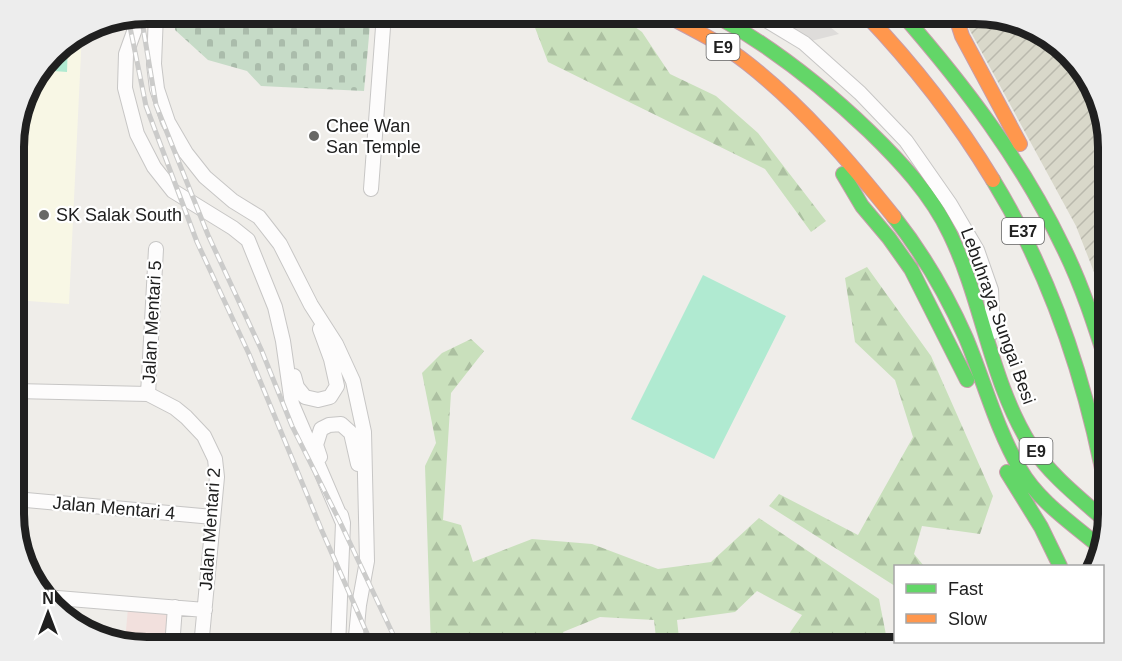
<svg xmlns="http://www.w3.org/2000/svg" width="1122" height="661" font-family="Arial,sans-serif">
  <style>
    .residential { fill: #dedcda }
    .commercial { fill: #f2e0dd }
    .education { fill: #f8f7e5 }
    .construction { fill: url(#construction-furrows) }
    .forest { fill: url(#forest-firs) }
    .cemetery { fill: url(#cemetery-stones) }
    .pitch { fill: #b0ead1 }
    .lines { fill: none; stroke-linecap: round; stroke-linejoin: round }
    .street-casing { stroke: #c7c6c5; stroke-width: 16 }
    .fast-casing { stroke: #c79daa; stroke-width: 16 }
    .slow-casing { stroke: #c79daa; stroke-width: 16 }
    .street { stroke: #fdfcfc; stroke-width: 14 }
    .fast { stroke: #63d668; stroke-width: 14 }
    .slow { stroke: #ff974d; stroke-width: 14 }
    .rail-casing { stroke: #cbcbca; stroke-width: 5 }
    .rail { stroke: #fff; stroke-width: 3; stroke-dasharray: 9; stroke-linecap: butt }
    .poi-dot { fill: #686866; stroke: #fff; stroke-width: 2 }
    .labels { text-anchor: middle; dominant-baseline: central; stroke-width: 4.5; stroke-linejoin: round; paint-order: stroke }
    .shield { fill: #fff; stroke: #636363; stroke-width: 1.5 }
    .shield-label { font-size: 16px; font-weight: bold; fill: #202020 }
    .poi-label { font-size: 18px; fill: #202020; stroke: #fff; text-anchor: start }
    .street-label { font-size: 18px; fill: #202020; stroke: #fff }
    .rim { fill: none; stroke: #202020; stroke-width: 8 }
  </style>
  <defs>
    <pattern id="construction-furrows" width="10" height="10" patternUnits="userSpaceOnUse" patternTransform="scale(1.5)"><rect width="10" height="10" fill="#d9d8ca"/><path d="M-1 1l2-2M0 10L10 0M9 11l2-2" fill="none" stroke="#bab9ad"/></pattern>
    <pattern id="forest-firs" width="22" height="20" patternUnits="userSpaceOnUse" patternTransform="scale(1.5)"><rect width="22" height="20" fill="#c9e0bc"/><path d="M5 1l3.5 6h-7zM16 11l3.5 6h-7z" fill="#acc0a1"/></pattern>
    <pattern id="cemetery-stones" width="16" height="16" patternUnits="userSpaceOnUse" patternTransform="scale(1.5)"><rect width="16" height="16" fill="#c6dbc7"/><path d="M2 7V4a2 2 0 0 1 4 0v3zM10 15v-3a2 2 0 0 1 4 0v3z" fill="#aabcab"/></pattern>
  </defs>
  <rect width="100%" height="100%" fill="#efede9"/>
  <!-- residential -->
  <path class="residential" d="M767 14H813L839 34 811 41Z"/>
  <!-- commercial -->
  <path class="commercial" d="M128 608 170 611 167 647H146L125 642Z"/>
  <!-- education -->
  <path class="education" d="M82 32 69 304 15 300V130L27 87 59 47Z"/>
  <!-- construction -->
  <path class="construction" d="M961 14H976L1042 32 1090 80 1108 138V308L1076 226Z"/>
  <!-- forest -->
  <path class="forest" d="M490 14H617L642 32 670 74 716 96 758 133 826 221 811 232 765 169 548 62 531 17Z
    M867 267 931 356 993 496 980 534 922 526 914 554 924 566H896L895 586 769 506 779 494 858 535 913 437 895 380 855 342 845 278Z
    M471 339 484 351 451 393 443 520 461 525 473 562 532 539 592 544 658 569 711 562 759 518 879 599 887 640 885 647H780L802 615 757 591 735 612 677 620 680 647H657L654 620 600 617 563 632 569 647H431L425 466 436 443 422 373 442 353Z"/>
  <!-- cemetery -->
  <path class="cemetery" d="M175 14H371L364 91 261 86 247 71 208 60 175 30Z"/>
  <!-- pitch -->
  <path class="pitch" d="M68 41 67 72 40 70 59 47Z
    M703 275 786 316 714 459 631 419Z"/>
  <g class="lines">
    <!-- street casing -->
    <g class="street-casing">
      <path id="street" d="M156 14 154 64 157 89 168 122 186 153 205 177 233 201 259 217 280 244 311 305 336 344 353 381 364 432 367 561 359 605 355 647
        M756 14 804 43 860 93 906 141 950 204 977 250 991 290 993 332
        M140 15 126 54 125 88 137 134 154 167 173 191 233 228 248 240 275 307 283 341 292 404 343 523
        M371 189 384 14
        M294 376 297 387 305 397 318 400 330 397 337 386 331 359 320 329
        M15 391 148 394 175 408 186 417 204 436 215 459 217 477 201 647
        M148 394 156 249
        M320 457 316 445 321 429 329 425 341 424 351 433 358 464
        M15 499 213 517
        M45 597 205 610
        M172 647 175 607
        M338 647 343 523 341 515"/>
    </g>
    <!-- fast casing -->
    <g class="fast-casing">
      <path id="fast" d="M713 14C771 46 821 85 869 131 900 161 931 194 950 234 983 302 990 381 1031 446 1051 476 1081 499 1108 523
        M902 14C964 85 1022 161 1063 247 1082 285 1095 326 1108 367
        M843 174 862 206 889 238 911 269 967 380
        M993 180C1053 278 1088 387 1108 500
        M894 217C923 254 947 295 966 338 984 381 996 428 1020 469 1038 501 1073 524 1101 548
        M1007 472 1041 527 1060 566"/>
    </g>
    <!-- slow casing -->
    <g class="slow-casing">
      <path id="slow" d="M664 14C692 29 722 43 747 63 803 107 850 162 894 217
        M865 14C914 65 956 119 993 180
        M955 14 962 36 1020 144"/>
    </g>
    <!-- street -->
    <use href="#street" class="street"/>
    <!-- fast -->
    <use href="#fast" class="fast"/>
    <!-- slow -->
    <use href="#slow" class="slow"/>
    <!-- rail casing -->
    <g class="rail-casing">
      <path id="rail" d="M141 15 156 105 208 235 261 349 292 426 341 524 399 647
        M128 17 146 106 197 242 249 354 322 531 373 647"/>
    </g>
    <!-- rail -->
    <use href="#rail" class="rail"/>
  </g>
  <!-- markers -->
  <g class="poi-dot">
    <circle cx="314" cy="136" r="6"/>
    <circle cx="44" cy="215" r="6"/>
  </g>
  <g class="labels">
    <!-- shield labels -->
    <g class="shield">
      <rect x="706.5" y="34" width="33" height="26" rx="4.5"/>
      <rect x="1002" y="218" width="42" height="26" rx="4.5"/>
      <rect x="1019.5" y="438" width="33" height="26" rx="4.5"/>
    </g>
    <g class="shield-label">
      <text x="723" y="47">E9</text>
      <text x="1023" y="231">E37</text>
      <text x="1036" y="451">E9</text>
    </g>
    <!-- poi labels -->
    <g class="poi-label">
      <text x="326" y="126">Chee Wan<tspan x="326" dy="21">San Temple</tspan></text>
      <text x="56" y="215">SK Salak South</text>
    </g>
    <!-- street labels -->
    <g class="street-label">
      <text transform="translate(998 316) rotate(70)">Lebuhraya Sungai Besi</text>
      <text transform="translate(152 322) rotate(-87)">Jalan Mentari 5</text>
      <text transform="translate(114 508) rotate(5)">Jalan Mentari 4</text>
      <text transform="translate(210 529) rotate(-86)">Jalan Mentari 2</text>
    </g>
  </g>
  <!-- crop -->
  <path d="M0 0H1122V661H0ZM147 24H975A123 123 0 0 1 1098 147V514A123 123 0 0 1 975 637H147A123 123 0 0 1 24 514V147A123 123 0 0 1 147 24Z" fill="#ededed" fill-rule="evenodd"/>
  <path class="rim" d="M147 24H975A123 123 0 0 1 1098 147V514A123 123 0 0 1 975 637H147A123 123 0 0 1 24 514V147A123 123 0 0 1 147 24Z"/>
  <!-- legend -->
  <rect x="894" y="565" width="210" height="78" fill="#ffffff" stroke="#a6a6a6" stroke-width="1.5"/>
  <rect x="906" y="584" width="30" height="9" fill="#63d668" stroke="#a6a6a6" stroke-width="1.5"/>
  <text x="948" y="595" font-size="18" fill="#202020">Fast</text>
  <rect x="906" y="614" width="30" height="9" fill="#ff974d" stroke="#a6a6a6" stroke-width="1.5"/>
  <text x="948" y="625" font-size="18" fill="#202020">Slow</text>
  <!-- north arrow -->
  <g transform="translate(48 613)" stroke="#ffffff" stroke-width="4.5" paint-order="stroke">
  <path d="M0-4.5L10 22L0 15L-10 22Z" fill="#202020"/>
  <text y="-9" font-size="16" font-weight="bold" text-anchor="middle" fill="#202020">N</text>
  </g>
</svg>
